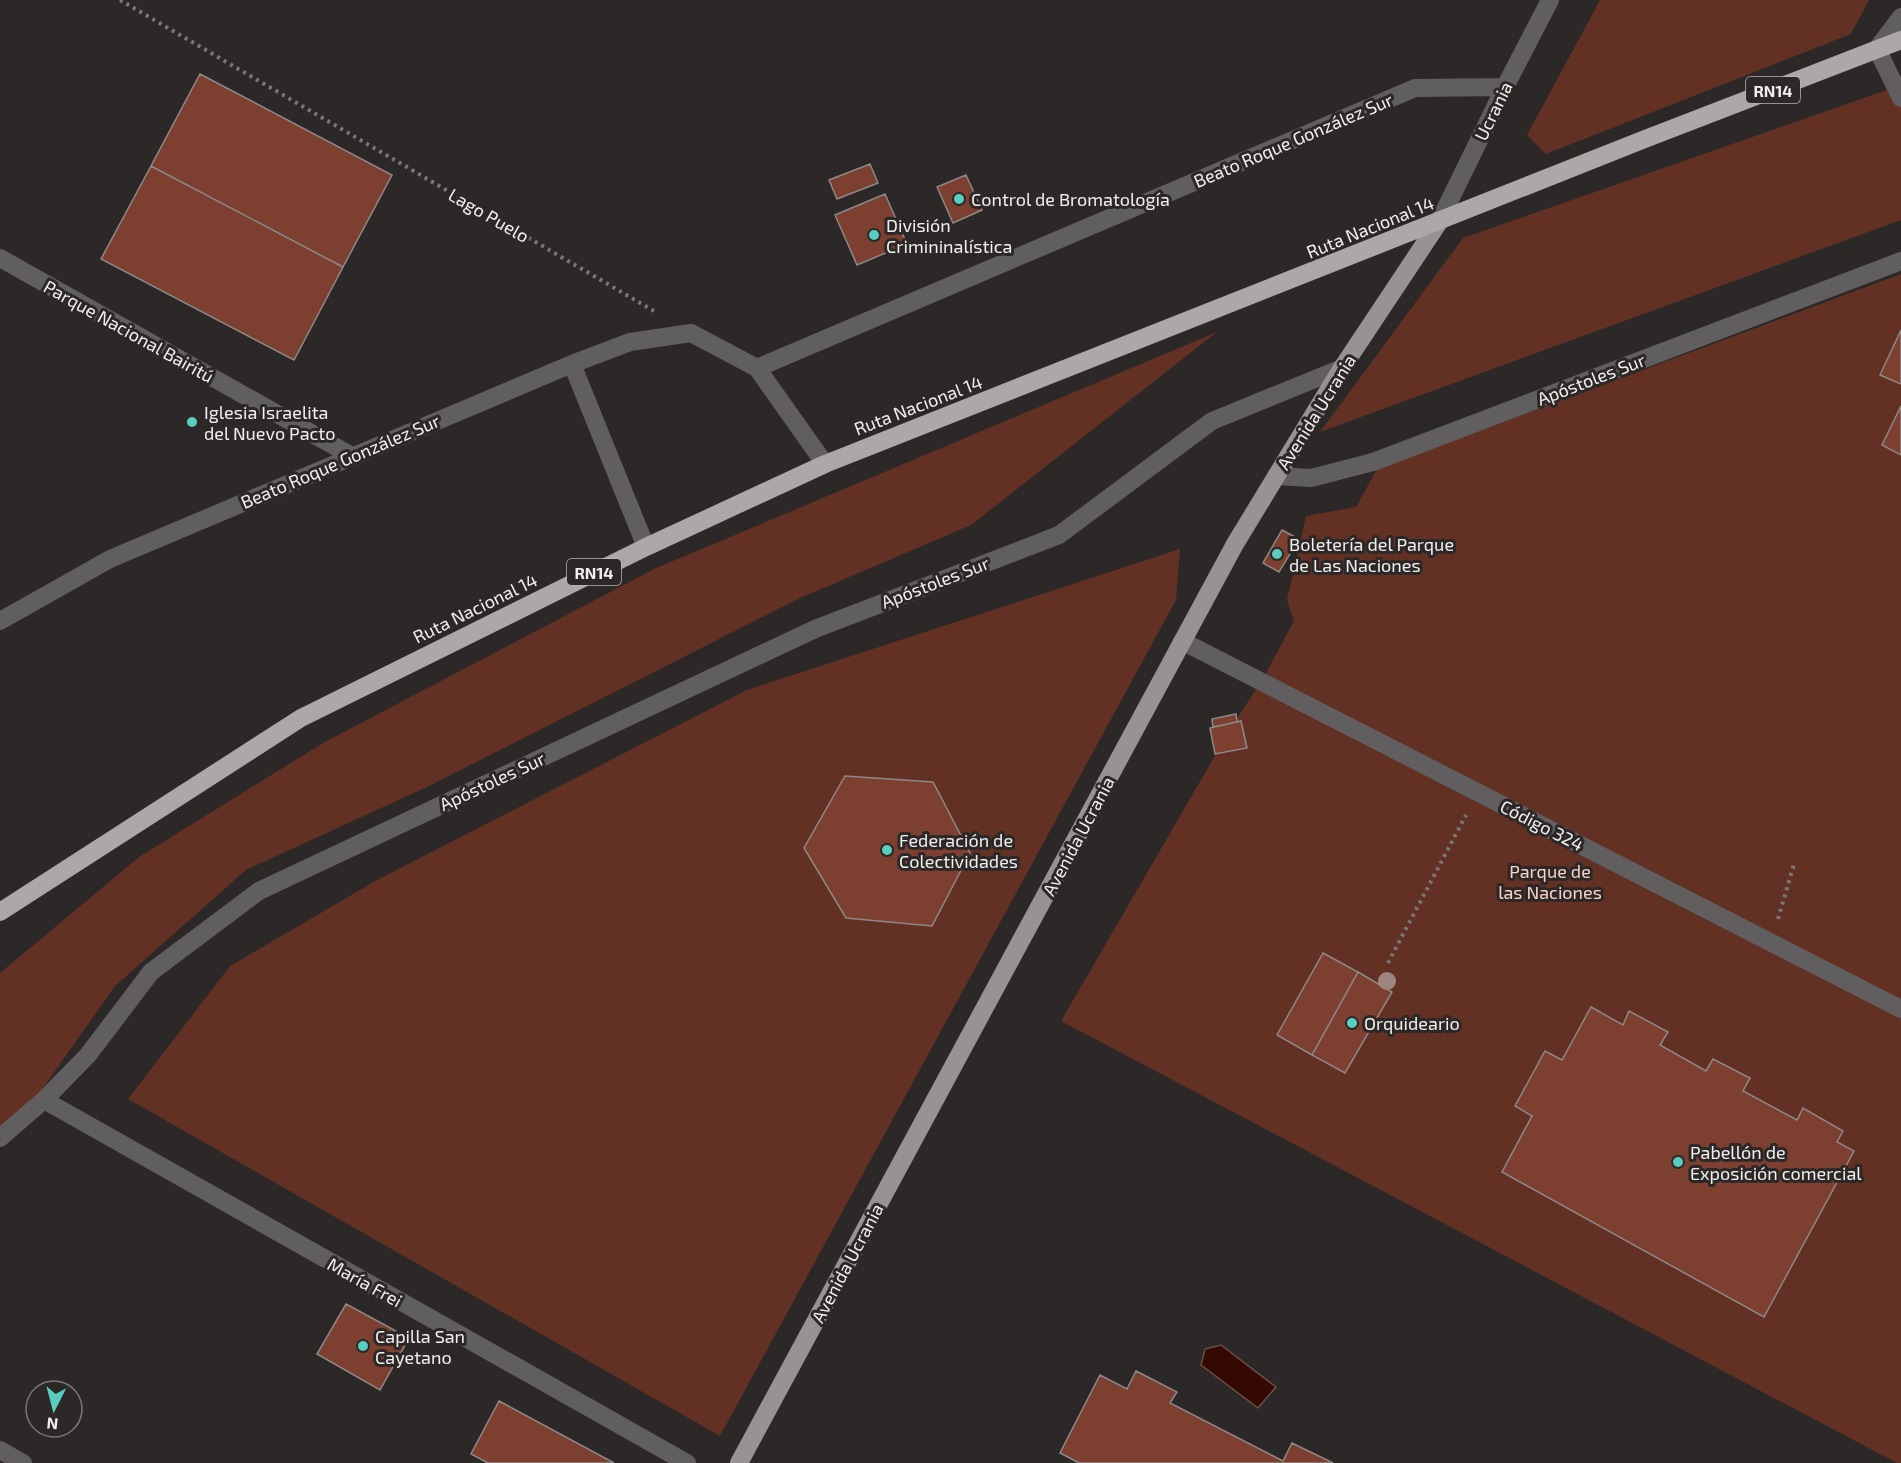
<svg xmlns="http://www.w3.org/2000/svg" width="1901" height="1463" font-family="'Exo 2',sans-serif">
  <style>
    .green { fill: #623124 }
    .water { fill: #340902; stroke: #6d4e49; stroke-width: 1.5 }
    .building { fill: #7c3f30; stroke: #8d8988; stroke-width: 1.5 }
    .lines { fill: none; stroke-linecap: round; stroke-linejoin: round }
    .path { stroke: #7a7776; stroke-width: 4; stroke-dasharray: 3 4.5; stroke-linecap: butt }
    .minor { stroke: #605e5e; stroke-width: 18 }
    .major { stroke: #979392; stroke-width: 18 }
    .highway { stroke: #aca8a7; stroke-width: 18 }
    .tree { fill: #9d8680 }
    .poi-dot { fill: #58cec0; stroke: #2b2827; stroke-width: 2 }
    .labels { text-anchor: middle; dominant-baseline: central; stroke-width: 6; stroke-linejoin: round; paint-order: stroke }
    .shield { fill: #2b2827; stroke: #b6b4b3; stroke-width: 1.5 }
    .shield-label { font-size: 16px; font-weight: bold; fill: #f2f0ef }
    .street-label { font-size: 18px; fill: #f2f0ef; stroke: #2b2827 }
    .poi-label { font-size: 18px; fill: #f2f0ef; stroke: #2b2827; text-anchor: start }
    .park-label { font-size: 18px; fill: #fad2c8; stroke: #2b2827 }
  </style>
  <rect width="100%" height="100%" fill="#2b2827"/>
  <!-- green -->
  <path class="green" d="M1600 0H1869L1851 34 1546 154 1527 135Z
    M1901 85V220L1320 432 1463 238Z
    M1901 274V1463H1897L1061 1021 1234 723 1261 682 1294 621 1287 600 1306 516 1356 507 1377 469Z
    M1217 332 971 525 798 599 427 787 246 870 115 986 41 1091 0 1134V973L139 857 323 743 654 569Z
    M1180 549 1176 600 720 1436 128 1099 230 966 377 880 747 690Z"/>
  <!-- water -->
  <path class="water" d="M1221 1345 1276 1387 1258 1408 1201 1365 1205 1349Z"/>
  <!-- building -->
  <path class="building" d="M200 74 392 175 343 267 151 166Z
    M870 164 878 183 837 199 829 180Z
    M151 166 343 267 294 360 101 259Z
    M966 175 982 210 953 223 937 187Z
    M885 194 907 244 857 265 835 215Z
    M1901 330V384L1880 375Z
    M1901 406V455L1882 445Z
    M1282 530 1299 539 1279 572 1263 563Z
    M1236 714 1237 722 1213 727 1212 719Z
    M1241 721 1247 748 1215 754 1210 728Z
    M845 776 933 782 970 853 932 926 846 918 804 848Z
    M1323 953 1358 972 1312 1055 1277 1035Z
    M1358 972 1392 992 1345 1073 1312 1055Z
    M1591 1007 1623 1025 1629 1011 1668 1032 1660 1045 1706 1071 1713 1059 1750 1078 1743 1091 1797 1120 1803 1108 1843 1131 1837 1142 1854 1151 1764 1317 1502 1172 1532 1116 1515 1106 1545 1051 1562 1060Z
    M346 1304 409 1338 380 1390 317 1354Z
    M1136 1371 1177 1392 1170 1403 1283 1461 1292 1443 1333 1463H1079L1060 1453 1100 1375 1127 1389Z
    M499 1401 614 1463H488L471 1454Z"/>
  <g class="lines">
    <!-- path -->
    <path class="path" d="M120 0 654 311
      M1778 919 1794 864
      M1388 963 1466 815"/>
    <!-- minor -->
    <path class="minor" d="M1901 17 1877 49 1901 98
      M1439 222 1505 87 1550 0
      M0 258 352 456
      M572 364 646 547
      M757 368 1415 88 1505 87
      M1276 476 1311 478 1373 462 1901 261
      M0 621 110 559 572 364 630 342 691 333 757 368 825 464
      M1182 641 1901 1009
      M44 1100 687 1463
      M0 1138 44 1100 88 1055 151 972 259 891 815 629 1059 535 1212 421 1342 368
      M0 1450 23 1463"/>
    <!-- major -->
    <path class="major" d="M739 1463 1235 544 1342 368 1439 222"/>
    <!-- highway -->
    <path class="highway" d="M0 912 301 718 646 547 825 464 1645 139 1901 40"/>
  </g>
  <!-- trees -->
  <circle class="tree" cx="1387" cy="981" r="9"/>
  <!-- markers -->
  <g class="poi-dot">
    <circle cx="959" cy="199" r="6"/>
    <circle cx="874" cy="235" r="6"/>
    <circle cx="192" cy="422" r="6"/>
    <circle cx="1277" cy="554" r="6"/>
    <circle cx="887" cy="850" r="6"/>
    <circle cx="1352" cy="1023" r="6"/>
    <circle cx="1678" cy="1162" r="6"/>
    <circle cx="363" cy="1346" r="6"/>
  </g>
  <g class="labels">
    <!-- shield labels -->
    <g class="shield">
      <rect x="1746" y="77" width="54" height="26" rx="4.5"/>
      <rect x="567" y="559" width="54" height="26" rx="4.5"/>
    </g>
    <g class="shield-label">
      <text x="1773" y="90">RN14</text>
      <text x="594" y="572">RN14</text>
    </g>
    <!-- street labels -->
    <g class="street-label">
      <text transform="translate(1493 111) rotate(-64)">Ucrania</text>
      <text transform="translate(1293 140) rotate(-23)">Beato Roque González Sur</text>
      <text transform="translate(489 215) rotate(30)">Lago Puelo</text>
      <text transform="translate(1370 227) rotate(-22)">Ruta Nacional 14</text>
      <text transform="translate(129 331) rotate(29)">Parque Nacional Bairitú</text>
      <text transform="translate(1591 379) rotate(-21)">Apóstoles Sur</text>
      <text transform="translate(918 405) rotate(-21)">Ruta Nacional 14</text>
      <text transform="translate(1316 412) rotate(-58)">Avenida Ucrania</text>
      <text transform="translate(340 461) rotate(-23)">Beato Roque González Sur</text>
      <text transform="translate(935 582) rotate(-21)">Apóstoles Sur</text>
      <text transform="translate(475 608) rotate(-26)">Ruta Nacional 14</text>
      <text transform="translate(492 781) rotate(-25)">Apóstoles Sur</text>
      <text transform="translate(1542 825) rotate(27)">Código 324</text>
      <text transform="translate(1078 836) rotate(-62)">Avenida Ucrania</text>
      <text transform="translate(847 1263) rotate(-62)">Avenida Ucrania</text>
      <text transform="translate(365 1282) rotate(29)">María Frei</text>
    </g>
    <!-- poi labels -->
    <g class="poi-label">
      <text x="971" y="199">Control de Bromatología</text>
      <text x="886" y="225">División<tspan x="886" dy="21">Crimininalística</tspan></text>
      <text x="204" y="412">Iglesia Israelita<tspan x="204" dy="21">del Nuevo Pacto</tspan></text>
      <text x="1289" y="544">Boletería del Parque<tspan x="1289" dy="21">de Las Naciones</tspan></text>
      <text x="899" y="840">Federación de<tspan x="899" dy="21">Colectividades</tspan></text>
      <text x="1364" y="1023">Orquideario</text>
      <text x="1690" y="1152">Pabellón de<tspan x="1690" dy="21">Exposición comercial</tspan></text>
      <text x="375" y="1336">Capilla San<tspan x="375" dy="21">Cayetano</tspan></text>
    </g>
    <!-- park labels -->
    <g class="park-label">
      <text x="1550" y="871">Parque de<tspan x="1550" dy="21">las Naciones</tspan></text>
    </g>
  </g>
  <!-- north arrow -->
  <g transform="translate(54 1409) rotate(186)"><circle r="28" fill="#2b2827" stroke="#7b7877" stroke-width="1.5"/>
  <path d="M0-4.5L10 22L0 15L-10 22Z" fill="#58cec0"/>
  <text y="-9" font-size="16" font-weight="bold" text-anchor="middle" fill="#f2f0ef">N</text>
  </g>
</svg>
